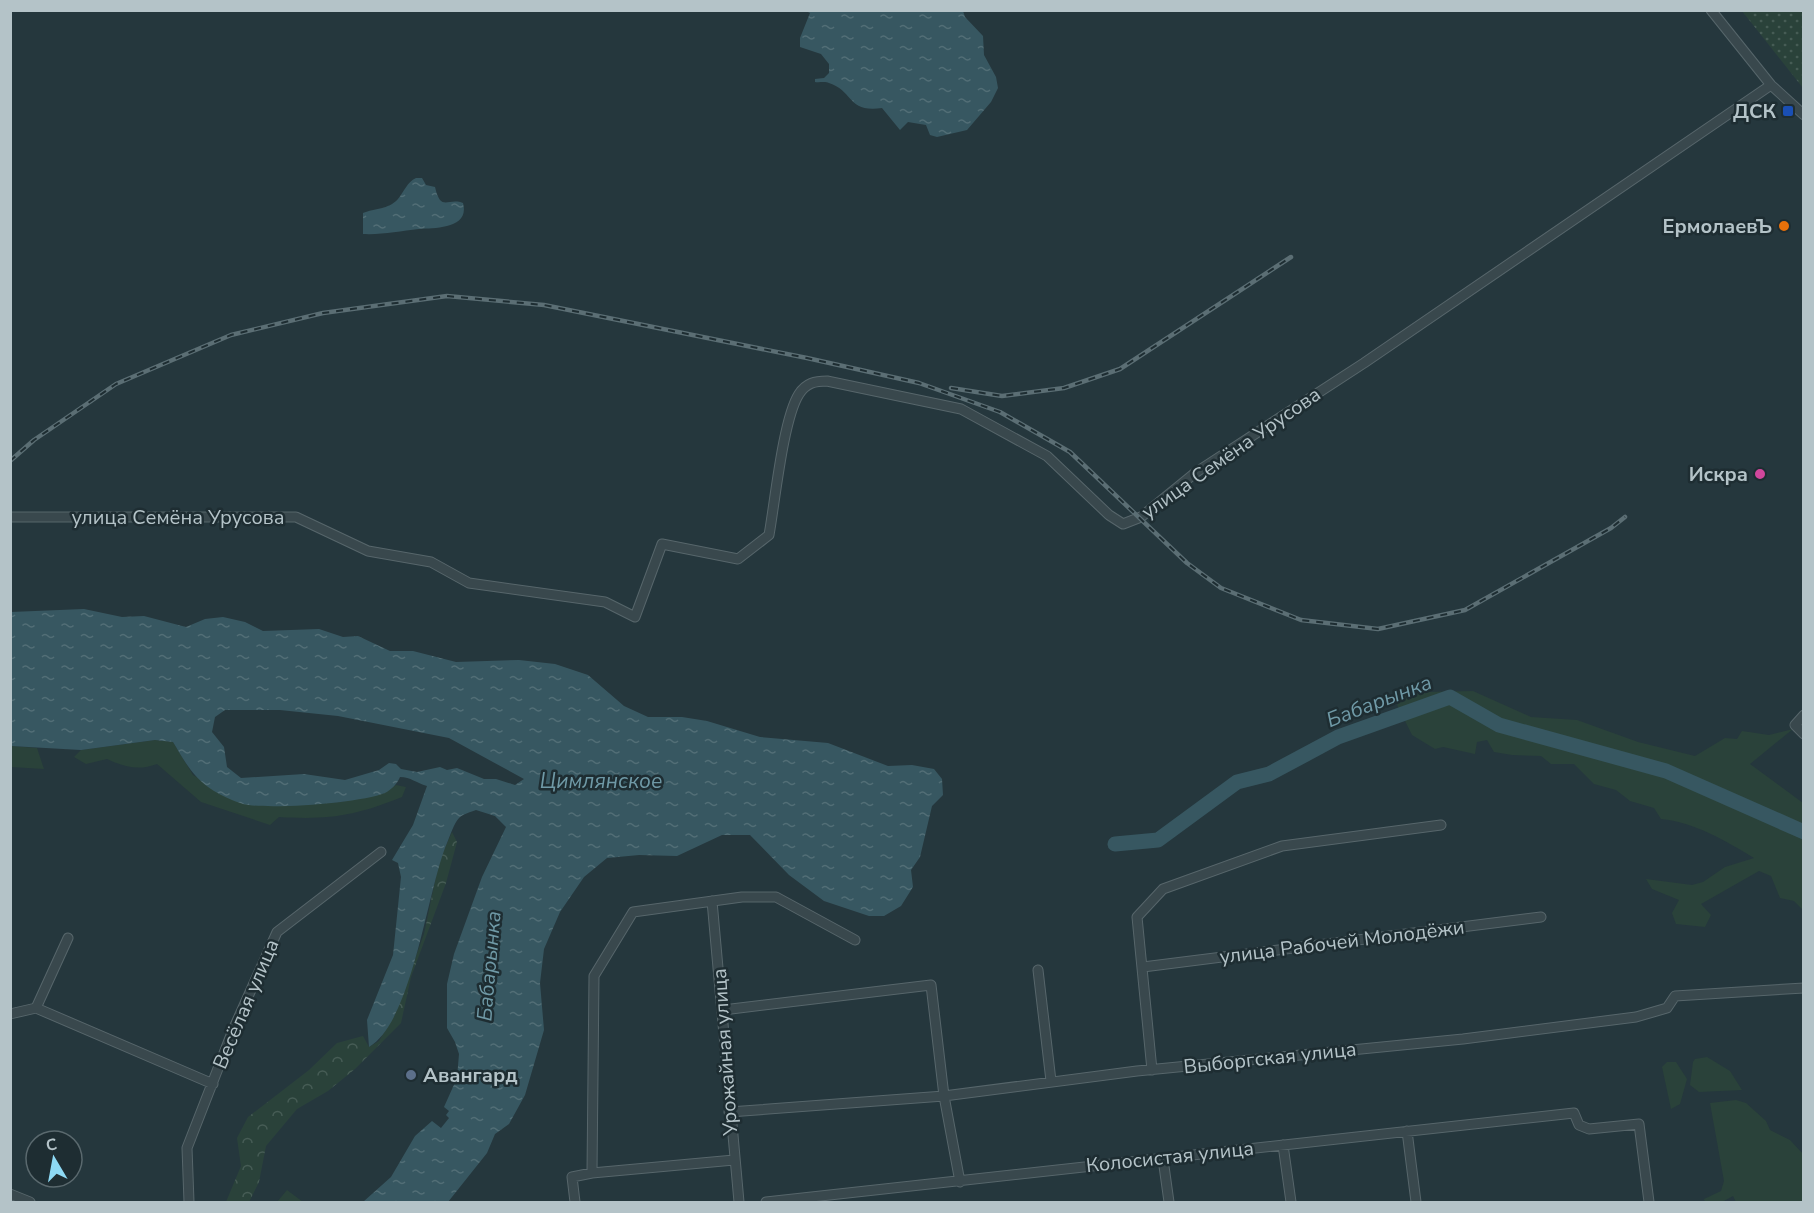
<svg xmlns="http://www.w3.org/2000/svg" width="1814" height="1213" font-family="'Nunito Sans',sans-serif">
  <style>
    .grass { fill: #2a423a }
    .forest { fill: url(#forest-crowns) }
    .garden { fill: url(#garden-dots) }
    .water { fill: url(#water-ripples); fill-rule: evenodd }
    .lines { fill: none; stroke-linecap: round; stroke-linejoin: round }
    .river { stroke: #375761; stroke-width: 15 }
    .minor-casing { stroke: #57666b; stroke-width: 11 }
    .minor { stroke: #39484d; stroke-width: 9 }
    .rail-casing { stroke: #5b6e74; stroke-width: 4.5 }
    .rail { stroke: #1e2d32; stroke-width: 2; stroke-dasharray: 7; stroke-linecap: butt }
    .transit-dot { fill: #1a4fb4; stroke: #1e2d32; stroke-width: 2 }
    .food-dot { fill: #e8710a; stroke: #1e2d32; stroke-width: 2 }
    .hotel-dot { fill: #d1479c; stroke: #1e2d32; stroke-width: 2 }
    .service-dot { fill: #5c6f8a; stroke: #1e2d32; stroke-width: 2 }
    .labels { text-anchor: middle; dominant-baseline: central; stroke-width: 5; stroke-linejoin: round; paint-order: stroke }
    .poi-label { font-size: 20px; font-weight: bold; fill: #b4c3c8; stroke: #1e2d32; text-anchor: end }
    .street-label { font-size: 20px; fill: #b4c3c8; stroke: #1e2d32 }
    .water-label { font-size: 21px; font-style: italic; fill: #6f99a6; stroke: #1e2d32 }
  </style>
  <defs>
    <pattern id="forest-crowns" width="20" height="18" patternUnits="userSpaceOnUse" patternTransform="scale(1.5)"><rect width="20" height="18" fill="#2a423a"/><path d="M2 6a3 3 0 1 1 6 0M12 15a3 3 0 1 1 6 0" fill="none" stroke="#465c55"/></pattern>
    <pattern id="garden-dots" width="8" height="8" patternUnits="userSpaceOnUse" patternTransform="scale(1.5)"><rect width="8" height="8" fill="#2a423a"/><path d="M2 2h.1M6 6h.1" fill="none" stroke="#465c55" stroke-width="1.8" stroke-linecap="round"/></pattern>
    <pattern id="water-ripples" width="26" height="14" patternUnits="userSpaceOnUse" patternTransform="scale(1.5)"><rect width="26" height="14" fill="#375761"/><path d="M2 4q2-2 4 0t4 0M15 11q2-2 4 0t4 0" fill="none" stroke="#526e76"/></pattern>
  </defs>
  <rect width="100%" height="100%" fill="#25373d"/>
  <!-- grass -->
  <path class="grass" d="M1416 683 1426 692 1473 691 1531 717 1577 720 1638 742 1695 756 1725 738 1737 739 1742 731 1769 735 1793 729 1750 764 1803 803V910L1794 901 1780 898 1771 876 1759 871 1701 904 1711 915 1705 927 1676 924 1672 913 1679 900 1652 889 1646 879 1692 885 1703 882 1725 867 1754 858C1726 841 1694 822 1661 819L1654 808 1630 801 1616 790 1594 784 1574 764H1551L1541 756 1512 755 1494 752 1487 740 1477 742 1475 754 1443 747 1435 749 1412 735 1397 705Z
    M155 740 173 742 193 775 245 804 285 805 340 802 384 793 396 785 406 787 402 797C355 816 329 820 279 817L270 825 201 802 157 764C139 771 124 767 107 759L86 764 74 757 81 750Z
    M11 746 37 748 44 769 11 767Z
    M1707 1057 1730 1071 1742 1090 1699 1092 1690 1085 1693 1062 1695 1059Z
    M1667 1062H1676L1687 1079 1680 1104 1671 1109 1662 1067Z
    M1736 1100 1746 1103 1766 1121 1770 1130 1790 1140 1803 1154V1202H1736L1733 1196 1722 1202H1705L1704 1199 1721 1191 1724 1181 1710 1103Z
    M287 1190 303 1202H277Z"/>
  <!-- forest -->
  <path class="forest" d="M452 832 457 842 446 883 411 977 401 1023 355 1069 328 1091 297 1109 266 1146 259 1182 249 1202H226L241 1166 237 1138 248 1117 309 1070 337 1043 363 1036 369 1047 379 1041 395 1014 424 934 439 862Z"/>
  <!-- garden -->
  <path class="garden" d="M1742 11H1803V88Z"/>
  <!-- water -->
  <path class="water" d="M806 11H963L965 17 983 36 984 55 996 77 998 88 991 102 967 130 937 137 930 135 926 125 908 122 900 130 882 108C847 113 854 91 829 83 825 81 819 83 815 82V79L824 78 829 73V64L821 54 800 47V38L810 13Z
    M416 178H422L426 185 435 187C441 213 448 197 463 203 470 229 435 228 419 229 400 231 381 235 363 234V213C375 208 388 210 398 199 404 192 407 182 416 178Z
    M84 609 122 617 144 616 186 627 205 619 223 617 245 622 263 631 319 629 343 637 358 636 390 651H413L456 662 519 660 555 664 588 675 624 706 648 717H682L707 721 760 737 828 743 888 766 912 765 934 769 942 779 943 795 932 806 920 857 911 870 913 887 901 906 884 916H869L824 901 789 875 750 835H722L677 856 639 855 607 858 584 877 560 912 544 949 540 983 544 1030 525 1095 509 1124 495 1134 487 1153 448 1202H363L391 1177 415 1136 432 1121 441 1128 449 1118 446 1115 449 1111 444 1107 457 1078 459 1054 455 1042 447 1028V984L454 954 482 877 506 827 495 816 476 810C471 812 463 814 459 818 454 823 450 836 447 843 427 890 413 1021 369 1047L367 1020 393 955 401 877 398 863 392 860 413 825 427 786C416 783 411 777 400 777 397 784 392 789 385 793 361 803 268 810 243 804 234 801 222 796 214 791 193 778 185 762 173 742L155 740 81 750 11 746V612ZM225 710H280L338 716 449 738 524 779 515 785 496 779H484L457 768 447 770 440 767 417 772 401 769 396 764 389 763 379 770 345 780 304 774 241 778 227 767 224 747 212 732 215 717Z"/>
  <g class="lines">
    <!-- river -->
    <path class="river" d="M1115 844 1158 840 1237 782 1269 774 1338 737 1450 697 1499 725 1666 771 1804 832"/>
    <!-- minor casing -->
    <g class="minor-casing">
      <path id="minor" d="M1711 10 1771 85 1804 115
        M10 517H296L368 551 431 562 469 583 605 602 635 617 662 544 738 559 769 535C775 502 783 419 799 394 806 383 815 381 827 381L961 409 1047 456 1109 515 1123 524 1141 517 1195 473 1364 363 1771 85
        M1804 715 1795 725 1804 734
        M712 901 739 1202
        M1143 967 1541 917
        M1038 970 1051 1081
        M36 1008 213 1084
        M723 1010 931 985 944 1096 960 1182
        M10 1014 36 1008 68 938
        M1152 1070 1137 917 1163 889 1282 846 1441 825
        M729 1112 944 1096 1137 1071 1463 1039 1636 1017 1667 1008 1675 996 1804 988
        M1407 1131 1416 1202
        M1283 1145 1291 1202
        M1163 1159 1169 1202
        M592 1173 734 1160
        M10 1194 30 1202
        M189 1202 187 1148 233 1030 277 932 381 852
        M575 1202 572 1177 592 1173 594 976 633 912 742 897H776L855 940
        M766 1202 1574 1113 1579 1125 1589 1129 1639 1124 1649 1202"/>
    </g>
    <!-- minor -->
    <use href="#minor" class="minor"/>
    <!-- rail casing -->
    <g class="rail-casing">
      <path id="rail" d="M951 388 1002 396 1064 388 1120 369 1291 257
        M10 461 34 440 116 384 231 335 323 313 447 296 544 305 807 358 919 383 1000 412 1070 452 1187 563 1221 588 1301 620 1378 629 1465 610 1611 528 1625 517"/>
    </g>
    <!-- rail -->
    <use href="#rail" class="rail"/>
  </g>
  <!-- markers -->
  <rect class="transit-dot" x="1782" y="105" width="12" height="12" rx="3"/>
  <circle class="food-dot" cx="1784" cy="226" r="6"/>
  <circle class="hotel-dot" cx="1760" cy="474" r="6"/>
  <circle class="service-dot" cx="411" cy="1075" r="6"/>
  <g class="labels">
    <!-- poi labels -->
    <g class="poi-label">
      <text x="1776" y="111">ДСК</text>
      <text x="1772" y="226">ЕрмолаевЪ</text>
      <text x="1748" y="474">Искра</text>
      <text x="423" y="1075" text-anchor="start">Авангард</text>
    </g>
    <!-- street labels -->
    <g class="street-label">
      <text transform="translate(1231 453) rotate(-35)">улица Семёна Урусова</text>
      <text x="178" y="517">улица Семёна Урусова</text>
      <text transform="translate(1342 942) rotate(-7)">улица Рабочей Молодёжи</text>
      <text transform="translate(246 1004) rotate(-67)">Весёлая улица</text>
      <text transform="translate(725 1052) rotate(-94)">Урожайная улица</text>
      <text transform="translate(1270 1058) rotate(-6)">Выборгская улица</text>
      <text transform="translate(1170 1157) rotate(-6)">Колосистая улица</text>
    </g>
    <!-- water labels -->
    <g class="water-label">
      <text transform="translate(1379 701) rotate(-21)">Бабарынка</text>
      <text x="601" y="781">Цимлянское</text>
      <text transform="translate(489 966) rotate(-85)">Бабарынка</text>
    </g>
  </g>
  <!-- border -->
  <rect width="1814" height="1213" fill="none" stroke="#b4c3c8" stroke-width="24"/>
  <!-- north arrow -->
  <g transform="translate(54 1159) rotate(350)"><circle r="28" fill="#1e2d32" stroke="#5a696e" stroke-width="1.5"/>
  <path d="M0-4.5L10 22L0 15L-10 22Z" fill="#8dd9f4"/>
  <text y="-9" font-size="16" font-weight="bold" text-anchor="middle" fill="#b4c3c8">С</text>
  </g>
</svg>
